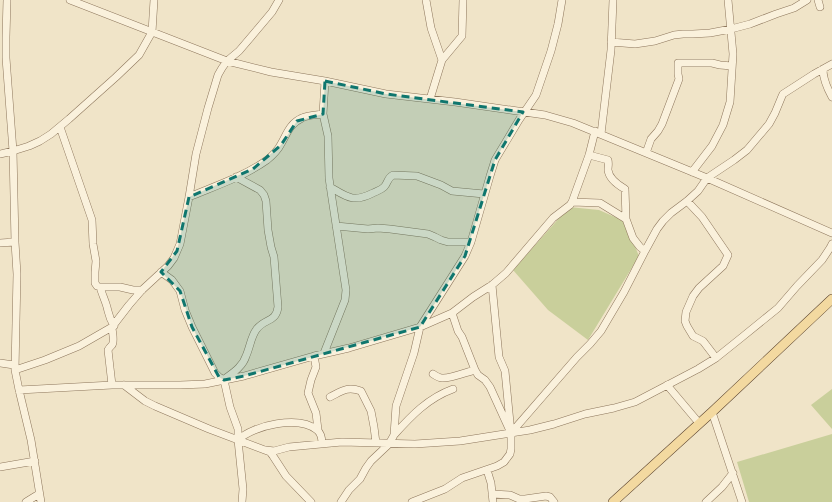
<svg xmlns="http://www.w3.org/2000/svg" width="832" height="502" font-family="'Crimson Pro',serif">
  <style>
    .green { fill: #c9cf9b }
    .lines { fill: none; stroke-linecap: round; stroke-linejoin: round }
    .minor-casing { stroke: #8d765c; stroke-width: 8 }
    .major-casing { stroke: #5b4430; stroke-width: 10 }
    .minor { stroke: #faf1dc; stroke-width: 7 }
    .major { stroke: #f3d9a0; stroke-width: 9 }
    .marked { fill: #0f766e; fill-opacity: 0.2; stroke: #0f766e; stroke-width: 3; stroke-dasharray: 8 5; stroke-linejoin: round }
  </style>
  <rect width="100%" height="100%" fill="#f0e4c8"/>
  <!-- green -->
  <path class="green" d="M569 207 599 210 624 221 639 256 588 340 548 310 513 270Z
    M832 389V429L811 405Z
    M832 434V502H749L737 462Z"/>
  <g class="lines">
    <!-- minor casing -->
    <g class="minor-casing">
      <path id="minor" d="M7 0 6 37V58L13 151 15 242 17 274 15 370 19 390 31 440 41 502
        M70 0 227 61 271 72 325 81 386 94 455 102 545 115 573 123 707 178 832 233
        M426 0 431 28 442 60 430 99
        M818 0 820 7
        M611 42 635 44 655 41 674 35 683 34H693L710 33 731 29 750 24 776 14 794 8 807 0
        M442 60 462 36 463 0
        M823 69C823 79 827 88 832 97
        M60 127 92 220 93 244 96 261 95 272V283L97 286 100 287H120L133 290H142
        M601 134 611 50 613 0
        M646 153 651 139 658 131 662 124 679 79 678 74V63H712L720 65 732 66
        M0 154 13 151 29 146 40 141 51 134 69 119 116 77 139 55 152 32 154 0
        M589 155 608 160C609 164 608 166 608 170 609 179 618 185 625 189L626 219
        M692 172 712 146 723 125 730 102 733 54 728 0
        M330 187C347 197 353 203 373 193 377 191 381 190 384 187 388 183 387 178 393 175L417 176 441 185 452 191 484 194
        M189 197C215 186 243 177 267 160 272 156 278 150 281 144 287 134 289 124 302 118 308 115 316 115 323 114
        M687 201 702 217 728 255 723 266 699 288 693 296 686 312 685 321 687 326 693 336 703 341 716 358
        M572 202 600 203 626 219 633 238 640 247 645 251
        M336 226 368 229 378 228 390 229 428 234 435 237 441 240 448 242H471
        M0 243 15 242
        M161 272 172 280 180 291 185 310 192 327 215 373 219 377 224 380 230 407 238 429V440L243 489 242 502
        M100 287C102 294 105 300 107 307 109 315 109 318 114 326
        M452 313 458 331 462 337 475 370 478 375 485 380 490 387 511 433 577 357 590 344 601 331 624 292 645 251 657 229 663 221 671 213 687 201 698 191 707 178 734 160 747 150 769 124 775 113 782 96 783 94 814 74 832 64
        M112 327C112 332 115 341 112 345 110 347 109 348 108 350L112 385
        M324 353 345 300 346 290 331 192 329 178 328 136 323 114 325 81
        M314 356 316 367 311 380 308 393 316 413 318 430
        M0 363 14 365
        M15 370 45 360 79 346 112 327 129 305 142 290 168 266 174 258 180 244 189 197 196 154 208 108 218 75 222 68 227 61 239 51 256 31 272 12 279 0
        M433 374C436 376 439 378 442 378 449 379 467 372 475 370
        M226 378C234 372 243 366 246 356 250 347 251 337 256 330 264 318 276 323 278 307L274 257 271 247 268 230 266 201 264 195 260 190 236 177
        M124 385 145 401 155 406 209 429 270 452 273 456 286 476 311 502
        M667 385 699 423
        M19 390 112 385H180L205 384 244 376 314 356 349 348 420 327 452 313 473 297 492 285 506 273 553 218 570 205 572 202 589 155 595 131
        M330 397C342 391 347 386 361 391L371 411 374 427 376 443
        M712 412 742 502
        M394 435C411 416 428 398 453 389
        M238 440C254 425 299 415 317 430 321 433 322 439 322 444
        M266 450 274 451 289 447 342 442 415 444 460 441 530 430 554 424 585 414 614 408 635 402 698 369 716 358 741 338 778 308 797 286 822 260 830 248 832 244
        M0 467 35 461
        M487 470 491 483 493 502
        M492 494 510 495 519 499H525L546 496 550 497 554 502
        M26 502 39 494
        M341 502 349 490 360 479 366 468 371 461 389 444 394 435 396 406 414 353 420 327 465 256 471 242 490 176 495 160 519 120 536 95 551 51 558 24 562 0
        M412 502 445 489 462 478 497 466 504 462 510 454 511 449V433L505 371 499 357 492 285
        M706 502 722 487 733 473"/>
    </g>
    <!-- major casing -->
    <g class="major-casing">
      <path id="major" d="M613 502 712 412 832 299"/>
    </g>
    <!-- minor -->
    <use href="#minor" class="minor"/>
    <!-- major -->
    <use href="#major" class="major"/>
  </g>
  <!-- marked area -->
  <path class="marked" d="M325 81 386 94 523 112 495 160 465 256 420 327 244 376 224 380 219 377 192 327 180 291 161 272 177 251 189 197 253 169 281 145 297 121 323 114Z"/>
</svg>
